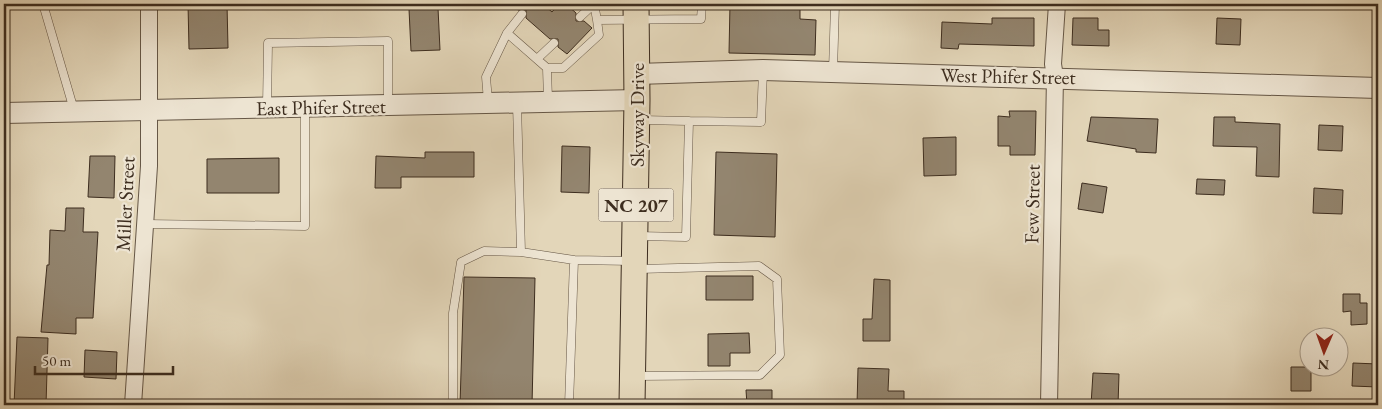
<svg xmlns="http://www.w3.org/2000/svg" width="1382" height="409" font-family="'EB Garamond',serif">
  <style>
    .building { fill: #93856f; stroke: #3d2d1f }
    .lines { fill: none; stroke-linecap: round; stroke-linejoin: round }
    .service-casing { stroke: #665746; stroke-width: 9 }
    .minor-casing { stroke: #665746; stroke-width: 18 }
    .tertiary-casing { stroke: #665746; stroke-width: 22 }
    .primary-casing { stroke: #3d2d1f; stroke-width: 27 }
    .service { stroke: #ede4d2; stroke-width: 8 }
    .minor { stroke: #ede4d2; stroke-width: 16 }
    .tertiary { stroke: #ede4d2; stroke-width: 20 }
    .primary { stroke: #e3d6b9; stroke-width: 25 }
    .labels { text-anchor: middle; dominant-baseline: central; stroke-width: 4.5; stroke-linejoin: round; paint-order: stroke }
    .shield { fill: #ede4d2; stroke: #726455; stroke-width: 1 }
    .shield-label { font-size: 19px; font-weight: bold; fill: #3d2d1f }
    .street-label { font-size: 20px; fill: #3d2d1f; stroke: #ede4d2 }
  </style>
  <rect width="100%" height="100%" fill="#e3d6b9"/>
  <filter id="stains"><feTurbulence type="fractalNoise" baseFrequency=".004" numOctaves="4"/><feColorMatrix values="0 0 0 0 .2 0 0 0 0 .09 0 0 0 0 .02 0 0 0 .5 -.17"/></filter>
  <radialGradient id="worn" r=".72"><stop offset=".6" stop-color="#630" stop-opacity="0"/><stop offset="1" stop-color="#630" stop-opacity=".3"/></radialGradient>
  <!-- building -->
  <path class="building" d="M188 4H227L228 48 189 49Z
    M511 4H543L552 12 559 4H566L576 13V21H584L592 28 567 54 558 47V39H550L526 18V10H518Z
    M730 4H800V19L816 20 815 55 729 53Z
    M438 8 440 50 411 51 409 9Z
    M992 18H1034V46L959 44 958 49 941 48 942 22 992 24Z
    M1073 18H1098V30H1109V46L1072 45Z
    M1217 18 1241 19 1240 45 1216 44Z
    M1009 111H1036L1035 155H1010V146H998V116L1010 117Z
    M1091 117 1158 119 1156 153 1136 152V149L1087 141Z
    M1214 117H1235V122L1280 124 1279 177 1256 176 1257 147 1213 146Z
    M1319 125 1343 126 1342 151 1318 150Z
    M956 137V175L924 176 923 138Z
    M562 146 590 147 589 193 561 192Z
    M425 152H474V177H401V188H375L376 156 425 158Z
    M716 152 777 154 775 237 714 235Z
    M90 156H115L114 198 88 197Z
    M279 158V193H207V159Z
    M1197 179 1225 180 1224 195 1196 194Z
    M1082 183 1107 187 1103 213 1078 209Z
    M1314 188 1343 190 1342 214 1313 213Z
    M66 208H84L83 232H98L93 318H76V334L41 332 47 265H49L50 230 65 231Z
    M706 276H753V300H706Z
    M464 277 535 278 532 405H460Z
    M874 279 890 280V341H863V319H872Z
    M1343 294H1360V303H1367V324L1351 325V311L1343 312Z
    M749 333 750 353H730V366H708V334Z
    M17 337 48 338 46 405H14Z
    M85 350 117 352 116 379 84 377Z
    M1353 363 1378 364V387L1352 386Z
    M1291 367H1311V391H1291Z
    M858 368 889 369 888 391H904V405H857Z
    M1093 373 1119 374 1118 405H1091Z
    M746 390H772V405H747Z"/>
  <g class="lines">
    <!-- service casing -->
    <g class="service-casing">
      <path id="service" d="M43 4 74 110
        M594 4 597 20 701 19 702 4
        M580 17 594 4
        M507 33 522 14
        M537 59 554 43
        M547 68H563L599 35 597 20
        M833 71 835 4
        M488 101 486 77 507 33 547 68 548 100
        M517 104 521 252 574 260
        M267 107 268 43 388 41V103
        M689 121 761 122 763 71
        M146 224 305 226V107
        M637 236 686 237 689 121 641 120
        M635 376 760 375 780 355 777 279 759 266 638 269
        M453 405V313L461 262 484 251 521 252
        M569 405 574 260 632 261"/>
    </g>
    <!-- minor casing -->
    <g class="minor-casing">
      <path id="minor" d="M133 405 149 166V4
        M1049 405 1055 77 1053 64 1057 4"/>
    </g>
    <!-- tertiary casing -->
    <g class="tertiary-casing">
      <path id="tertiary" d="M637 74 763 70 1378 88
        M4 113 637 100"/>
    </g>
    <!-- primary casing -->
    <g class="primary-casing">
      <path id="primary" d="M632 405 637 100 636 4"/>
    </g>
    <!-- service -->
    <use href="#service" class="service"/>
    <!-- minor -->
    <use href="#minor" class="minor"/>
    <!-- tertiary -->
    <use href="#tertiary" class="tertiary"/>
    <!-- primary -->
    <use href="#primary" class="primary"/>
  </g>
  <g class="labels">
    <!-- shield labels -->
    <rect class="shield" x="598.5" y="188.5" width="75" height="33" rx="4"/>
    <g class="shield-label">
      <text x="636" y="205">NC 207</text>
    </g>
    <!-- street labels -->
    <g class="street-label">
      <text transform="translate(1008 76) rotate(1)">West Phifer Street</text>
      <text transform="translate(321 107) rotate(-1)">East Phifer Street</text>
      <text transform="translate(637 115) rotate(-90)">Skyway Drive</text>
      <text transform="translate(125 204) rotate(-87)">Miller Street</text>
      <text transform="translate(1032 204) rotate(-89)">Few Street</text>
    </g>
  </g>
  <!-- margin -->
  <rect width="1382" height="409" fill="none" stroke="#e3d6b9" stroke-width="20"/>
  <rect x="5" y="5" width="1372" height="399" fill="none" stroke="#3d2d1f" stroke-width="2.5"/>
  <rect x="10" y="10" width="1362" height="389" fill="none" stroke="#3d2d1f"/>
  <!-- north arrow -->
  <g transform="translate(1324 352) rotate(182)"><circle r="24" fill="#ede4d2" stroke="#a79b8a"/>
  <path d="M0-4L9 19L0 12L-9 19Z" fill="#8f2418"/>
  <text y="-8" font-size="14" font-weight="bold" text-anchor="middle" fill="#3d2d1f">N</text>
  </g>
  <!-- scale -->
  <path d="M35 366v8h138v-8" fill="none" stroke="#3d2d1f" stroke-width="2.5"/>
  <text x="42" y="366" font-size="15" fill="#3d2d1f" stroke="#ede4d2" stroke-width="4" paint-order="stroke">50 m</text>
  <rect width="100%" height="100%" filter="url(#stains)"/>
  <rect width="100%" height="100%" fill="url(#worn)"/>
</svg>
